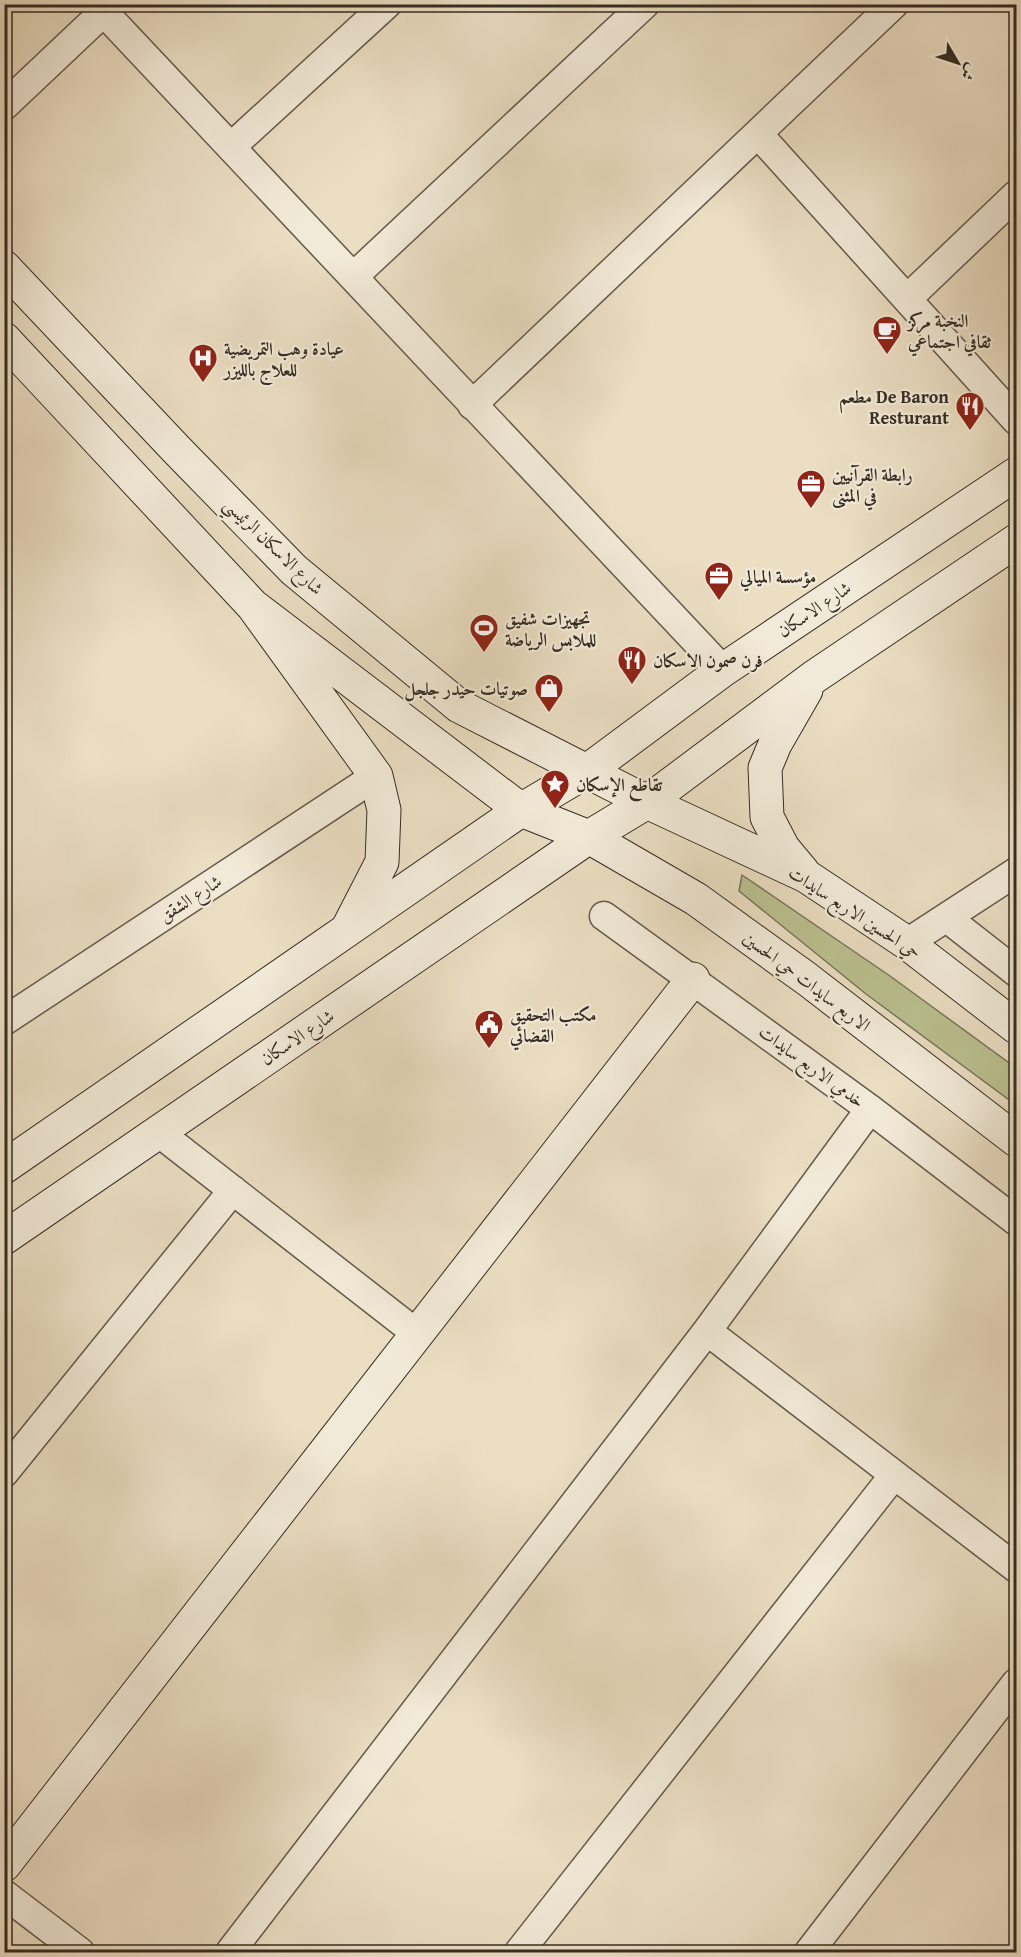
<svg xmlns="http://www.w3.org/2000/svg" width="1021" height="1957" font-family="'Gentium Book Plus',Amiri,serif">
  <style>
    .green { fill: #bbc091; stroke: #78765a; stroke-width: 1.5 }
    .lines { fill: none; stroke-linecap: round; stroke-linejoin: round }
    .street-casing { stroke: #63594c; stroke-width: 31 }
    .secondary-casing { stroke: #362d24; stroke-width: 35 }
    .street { stroke: #f2ead8; stroke-width: 28 }
    .secondary { stroke: #f2ead8; stroke-width: 33 }
    .labels { text-anchor: middle; dominant-baseline: central; stroke-width: 4.5; stroke-linejoin: round; paint-order: stroke }
    .poi-label { font-size: 18px; font-weight: bold; fill: #362d24; stroke: #f2ead8; text-anchor: start }
    .street-label { font-size: 18px; fill: #362d24; stroke: #f2ead8 }
  </style>
  <rect width="100%" height="100%" fill="#ebdec3"/>
  <filter id="stains"><feTurbulence type="fractalNoise" baseFrequency=".00333" numOctaves="4"/><feColorMatrix values="0 0 0 0 .2 0 0 0 0 .09 0 0 0 0 .02 0 0 0 .5 -.17"/></filter>
  <radialGradient id="worn" r=".72"><stop offset=".6" stop-color="#630" stop-opacity="0"/><stop offset="1" stop-color="#630" stop-opacity=".3"/></radialGradient>
  <!-- green -->
  <path class="green" d="M742 875 890 976 1016 1068V1105L866 994 739 891Z"/>
  <g class="lines">
    <!-- street casing -->
    <g class="street-casing">
      <path id="street" d="M96 4 723 670
        M4 106 112 4
        M759 135 1016 420
        M231 147 387 4
        M353 277 645 4
        M907 299 1016 195
        M472 405 894 4
        M604 916 870 1109 1016 1221
        M947 918 1016 972
        M907 943 1016 872
        M4 1021 376 776
        M158 1132 416 1333
        M707 1331 1016 1568
        M4 1473 233 1190
        M4 1894 80 1952
        M230 1952 707 1331 870 1109
        M519 1952 894 1475
        M809 1952 1016 1683"/>
    </g>
    <!-- secondary casing -->
    <g class="secondary-casing">
      <path id="secondary" d="M4 267 176 449 294 570 459 706 647 802 806 876 907 943 1016 1027
        M4 339 253 606 376 776 384 810 382 862 348 928
        M253 606 521 810 589 837 696 899 807 979 1016 1140
        M803 872 783 848 767 817 765 768 775 744 806 690
        M4 1167 521 810 587 771 723 670 1016 474
        M4 1238 589 837 647 802 814 677 1016 541
        M4 1865 693 979"/>
    </g>
    <!-- street -->
    <use href="#street" class="street"/>
    <!-- secondary -->
    <use href="#secondary" class="secondary"/>
  </g>
  <!-- icons -->
  <defs>
    <g id="cafe-pin" transform="scale(1.5)"><path d="M0 17L-7.5 6A9.5 9.5 0 1 1 7.5 6Z" fill="#8f2418" stroke="#f2ead8"/><path d="M-5.5-4.5H6V0H3Q3 3.5 0 3.5H-2.5Q-5.5 3.5-5.5 0ZM3-3.2v2h1.7v-2ZM-6 4.5H4V6H-6Z" fill="#fff"/></g>
    <g id="hospital-pin" transform="scale(1.5)"><path d="M0 17L-7.5 6A9.5 9.5 0 1 1 7.5 6Z" fill="#8f2418" stroke="#f2ead8"/><path d="M-5-5h3v3.5h4V-5h3V5h-3V1.5h-4V5h-3Z" fill="#fff"/></g>
    <g id="restaurant-pin" transform="scale(1.5)"><path d="M0 17L-7.5 6A9.5 9.5 0 1 1 7.5 6Z" fill="#8f2418" stroke="#f2ead8"/><path d="M-5-6h1v4h1v-4h1v4h1v-4h1v5L-1.5 .5V6h-2V.5L-5-1ZM5-6V6H3V1.5H1.5Q1.5-4 5-6Z" fill="#fff"/></g>
    <g id="office-pin" transform="scale(1.5)"><path d="M0 17L-7.5 6A9.5 9.5 0 1 1 7.5 6Z" fill="#8f2418" stroke="#f2ead8"/><path d="M-6-3h4V-5.5h4V-3h4V5H-6ZM-1-4.5V-3h2v-1.5ZM-6 0V1H6V0Z" fill="#fff"/></g>
    <g id="stadium-pin" transform="scale(1.5)"><path d="M0 17L-7.5 6A9.5 9.5 0 1 1 7.5 6Z" fill="#8f2418" stroke="#f2ead8"/><path d="M0-5a6.5 5 0 1 0 0 10a6.5 5 0 1 0 0-10ZM-3.5-1.8h7v3.6h-7Z" fill="#fff"/></g>
    <g id="shop-pin" transform="scale(1.5)"><path d="M0 17L-7.5 6A9.5 9.5 0 1 1 7.5 6Z" fill="#8f2418" stroke="#f2ead8"/><path d="M-5-2.5h2.3a2.7 3.5 0 0 1 5.4 0H5L5.5 6h-11ZM-1.5-2.5h3a1.5 2.3 0 0 0-3 0Z" fill="#fff"/></g>
    <g id="sight-pin" transform="scale(1.5)"><path d="M0 17L-7.5 6A9.5 9.5 0 1 1 7.5 6Z" fill="#8f2418" stroke="#f2ead8"/><path d="M0-6L1.8-2.2L6-1.7L2.9 1.2L3.7 5.4L0 3.3L-3.7 5.4L-2.9 1.2L-6-1.7L-1.8-2.2Z" fill="#fff"/></g>
    <g id="civic-pin" transform="scale(1.5)"><path d="M0 17L-7.5 6A9.5 9.5 0 1 1 7.5 6Z" fill="#8f2418" stroke="#f2ead8"/><path d="M-.6-6.5H3V-4.5H.6V-3L4-1V1h2V6H-6V1h2V-1L-.6-3ZM-1.2 2.5V6h2.4V2.5Z" fill="#fff"/></g>
  </defs>
  <g fill-rule="evenodd">
    <use href="#cafe-pin" x="887" y="330"/>
    <use href="#hospital-pin" x="203" y="358"/>
    <use href="#restaurant-pin" x="970" y="406"/>
    <use href="#office-pin" x="811" y="484"/>
    <use href="#office-pin" x="719" y="576"/>
    <use href="#stadium-pin" x="484" y="628"/>
    <use href="#restaurant-pin" x="632" y="660"/>
    <use href="#shop-pin" x="549" y="688"/>
    <use href="#sight-pin" x="555" y="784"/>
    <use href="#civic-pin" x="489" y="1024"/>
  </g>
  <g class="labels">
    <!-- poi labels -->
    <g class="poi-label">
      <text x="908" y="320">النخبة مركز<tspan x="908" dy="21">ثقافي اجتماعي</tspan></text>
      <text x="224" y="348">عيادة وهب التمريضية<tspan x="224" dy="21">للعلاج بالليزر</tspan></text>
      <text x="949" y="396" text-anchor="end">مطعم De Baron<tspan x="949" dy="21">Resturant</tspan></text>
      <text x="832" y="474">رابطة القرآنيين<tspan x="832" dy="21">في المثنى</tspan></text>
      <text x="740" y="576">مؤسسة الميالي</text>
      <text x="505" y="618">تجهيزات شفيق<tspan x="505" dy="21">للملابس الرياضة</tspan></text>
      <text x="653" y="660">فرن صمون الاسكان</text>
      <text x="528" y="688" text-anchor="end">صوتيات حيدر جلجل</text>
      <text x="576" y="784">تقاطع الإسكان</text>
      <text x="510" y="1014">مكتب التحقيق<tspan x="510" dy="21">القضائي</tspan></text>
    </g>
    <!-- street labels -->
    <g class="street-label">
      <text transform="translate(274 546) rotate(44)">شارع الاسكان الرئيسي</text>
      <text transform="translate(814 609) rotate(-34)">شارع الاسكان</text>
      <text transform="translate(190 898) rotate(-33)">شارع الشقق</text>
      <text transform="translate(855 912) rotate(33)">حي الحسين الاربع سايدات</text>
      <text transform="translate(807 981) rotate(37)">الاربع سايدات حي الحسين</text>
      <text transform="translate(297 1037) rotate(-34)">شارع الاسكان</text>
      <text transform="translate(812 1066) rotate(36)">خدمي الاربع سايدات</text>
    </g>
  </g>
  <!-- margin -->
  <rect width="1021" height="1957" fill="none" stroke="#ebdec3" stroke-width="24"/>
  <rect x="6" y="6" width="1009" height="1945" fill="none" stroke="#362d24" stroke-width="3"/>
  <rect x="12" y="12" width="997" height="1933" fill="none" stroke="#362d24" stroke-width="1.5"/>
  <!-- north arrow -->
  <g transform="translate(958 63) rotate(129)" stroke="#f2ead8" stroke-width="4.5" paint-order="stroke">
  <path d="M0-4.5L10 22L0 15L-10 22Z" fill="#362d24"/>
  <text y="-9" font-size="16" font-weight="bold" text-anchor="middle" fill="#362d24">ش</text>
  </g>
  <rect width="100%" height="100%" filter="url(#stains)"/>
  <rect width="100%" height="100%" fill="url(#worn)"/>
</svg>
